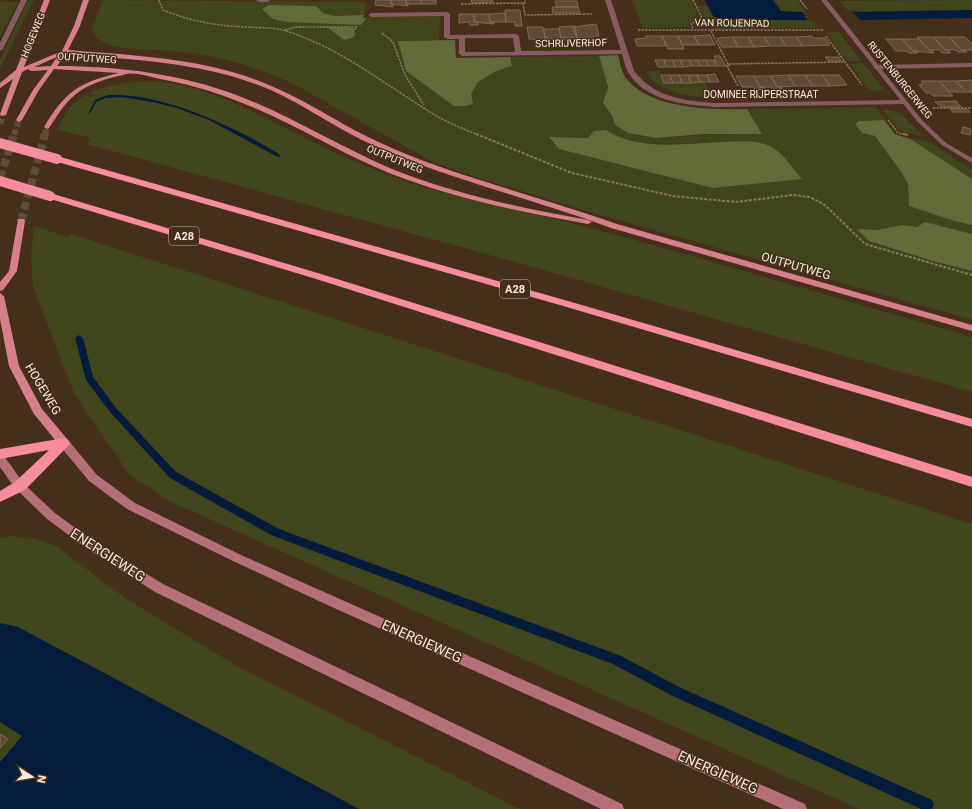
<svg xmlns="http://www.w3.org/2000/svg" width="972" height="809" font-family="Roboto,sans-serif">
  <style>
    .green { fill: #40451b; fill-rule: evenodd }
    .forest { fill: #636a3a }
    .water { fill: #041c3c }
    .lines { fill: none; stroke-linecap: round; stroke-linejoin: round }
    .stream { fill: #041c3c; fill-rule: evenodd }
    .building { fill: #604935; stroke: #816853 }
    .primary-tunnel-far1 { stroke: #604b38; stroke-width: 6; stroke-dasharray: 6 3; stroke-linecap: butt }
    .primary-tunnel { stroke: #604b38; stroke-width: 8; stroke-dasharray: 8 4; stroke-linecap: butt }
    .path-far1 { stroke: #887563; stroke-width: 1.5; stroke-dasharray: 2.5 1; stroke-linecap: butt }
    .path { stroke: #887563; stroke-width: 2; stroke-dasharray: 3 1.5; stroke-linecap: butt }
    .minor { fill: #875b61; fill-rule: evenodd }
    .tertiary { fill: #875b61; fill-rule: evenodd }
    .secondary { fill: #b46f79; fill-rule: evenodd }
    .primary { fill: #d77e8b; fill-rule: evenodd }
    .motorway { fill: #f68c9c; fill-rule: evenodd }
    .motorway-bridge { stroke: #f68c9c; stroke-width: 10 }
    .labels { text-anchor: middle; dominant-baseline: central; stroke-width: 3; stroke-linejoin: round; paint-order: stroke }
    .far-street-label { font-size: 10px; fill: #f8eade; stroke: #452f1b }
    .shield { fill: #452f1b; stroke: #c2b2a4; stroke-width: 1 }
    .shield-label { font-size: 11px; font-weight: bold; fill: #f8eade }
    .street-label { font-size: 12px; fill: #f8eade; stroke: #452f1b }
    .near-street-label { font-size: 14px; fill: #f8eade; stroke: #452f1b }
  </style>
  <rect width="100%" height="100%" fill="#452f1b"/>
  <!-- green -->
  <path class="green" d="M28 0H34L0 69V60Z
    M103 0 366 2 364 15 334 16 323 13 273 19 440 16 439 40 398 41 471 94C476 83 484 74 496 71 501 69 507 69 511 66L510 57 599 56 608 87 603 103C606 107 615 124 617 126 641 144 675 136 703 135 723 134 742 134 762 134L747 109 876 107 896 135 930 142 972 170V179L912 140 895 134 884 120 859 121 862 133 875 136 901 172 908 184 909 206 954 221 972 225V320L586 211 473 176 433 162 297 86C261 68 221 56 181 52 158 49 133 51 111 45 103 42 93 38 92 28ZM606 130C632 147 663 144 693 143 713 142 732 142 752 141L559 149 550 137 588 138 594 131Z
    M632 0H691L699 18 688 24 690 27 643 28Z
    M773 0H797L806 12H782Z
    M972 0V10L868 12 847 10 840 1Z
    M0 2H18L0 37Z
    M698 6H708L716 18 812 21 818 28 712 29 711 27H695L693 25 704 18Z
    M826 32H839L861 61H847Z
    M863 63 884 90 870 91 850 64Z
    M646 71H660L664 83 705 82 712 98C692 97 655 92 646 71Z
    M144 81C207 81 264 119 319 145 348 159 377 171 408 182 469 202 532 212 594 229 721 263 846 301 972 337V392L544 270 87 144 91 138 57 130 70 107 86 94 90 96 88 97 91 98 95 95 88 93C107 86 124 82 144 81Z
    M882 108 900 113 924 137 899 131Z
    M34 226 68 237 71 234 972 524V809H859L169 501 128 473 74 393 33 287 31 258Z
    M10 536 36 539 56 546 125 598 242 669 520 809H0V538Z"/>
  <!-- forest -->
  <path class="forest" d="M269 5 316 6 323 13 334 16 364 15 363 18H366L361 25 287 22 273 19 262 9Z
    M327 27 357 28 354 32 356 34 352 38 344 40Z
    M455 40 456 58 510 57 512 66 496 71 478 82 471 94 473 104 465 106H454L406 71 398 41Z
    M618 55C620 62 621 72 626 78 649 109 712 110 747 109L762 134H704L656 138 628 133 615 125 612 116 603 103 608 87 599 56Z
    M884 120 895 134 912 140 972 179V225L954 221 909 206 908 184 901 172 875 136 862 133 855 124 859 121Z
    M606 130C640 152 686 143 725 142 742 141 761 139 776 150 785 156 795 171 802 179L713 188 559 149 549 137 588 138 594 131Z
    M925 222 972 234V271L933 261 869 241 857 229 877 230 903 225 917 227Z"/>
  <!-- water -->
  <path class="water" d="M705 0H773L781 11 802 12 807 20H722L713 16Z
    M972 10V18L860 20 853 12Z
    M108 95C157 93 213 118 255 140 263 145 274 150 281 156L278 157 209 120 177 108 153 102 121 97 105 98 96 102 90 113 88 114 95 100Z
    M0 623 18 627 359 809H0V762L22 736 0 722Z"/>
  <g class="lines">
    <!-- stream -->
    <path class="stream" d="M79 335 83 338 93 377 116 408 176 472 279 529 621 656 679 687 932 800 934 805 932 809H921L671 695 613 664 271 535 170 478 110 412 86 380 75 338Z"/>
  </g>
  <!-- building -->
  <path class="building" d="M376 0H391V4L393 5V7L375 5Z
    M391 0H406V4H408V6L391 4Z
    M406 0H421V4H406Z
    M421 0H436V4H421Z
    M471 0H493V2L472 3Z
    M555 1H577L578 7H557Z
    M552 7H578L580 13H553Z
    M505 10H520L522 26H515V22H506Z
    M505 13 506 22H490L489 14Z
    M459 14H474V22H478V25H470L469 22 459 23Z
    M474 14H489L490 22H494V24L474 22Z
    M596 24 599 36H593L596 46H589L587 38H577L573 27Z
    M575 26 577 38H561L559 27Z
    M527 27H543L545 38H548L549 40 529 39Z
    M544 29H559L561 38H564L565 40 545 38Z
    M710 35 715 45H699L694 36Z
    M646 36H662L666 46H637L635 39 647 38Z
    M662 36H678L684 49H668Z
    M678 36H694L699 45H683Z
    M812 36 814 38H825L830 45 803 46 796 37Z
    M733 37 738 47H722L717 38Z
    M733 37H748L754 47H738Z
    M748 37H764L770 46 754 47Z
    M764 37H780L786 46H770Z
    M780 37H796L803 46H786Z
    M917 37H933L945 50H948L951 53H942L940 50H929Z
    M933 37H949L961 50H965L967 52H958L956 50H945Z
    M949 37H965L972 44V50H961Z
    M886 39H902L913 51H916L918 53H909L907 51H896Z
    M902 39H918L929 50H932L934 53 913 51Z
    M714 56H720L726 66H718L714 60 716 59Z
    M825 57H839L841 61H828Z
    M655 60H664L666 67H658Z
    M664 60H673L675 67H666Z
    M673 60H680L683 67H675Z
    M680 60H689L692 66 683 67Z
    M689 60H697L700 66H692Z
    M697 60H706L709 66H700Z
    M706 60H714L718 66H709Z
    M715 74 719 82H710L707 75Z
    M661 75H670L673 83H664Z
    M670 75H679L682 83H673Z
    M679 75H688L691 83H682Z
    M688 75H697L700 82 691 83Z
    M697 75H707L710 82H700Z
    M788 75H805L813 86H795Z
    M788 75 795 86 777 87 771 76Z
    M805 75H822L830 86H813Z
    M822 75H839L847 85 830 86Z
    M736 76H754L760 87H763L765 89 755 90 754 87H742Z
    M754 76H771L777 87 781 86 782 89H773L771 87H760Z
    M972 80V92H966L956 81Z
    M921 81H939L953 96H933L930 93H926L919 85 923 84Z
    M939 81H956L966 92H949Z
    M956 101 961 107H941L935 102Z
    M950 109H967L970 112H953Z
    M963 127 971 129 970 135 961 133Z
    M0 734 8 739 0 748Z"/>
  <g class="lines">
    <!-- primary-tunnel-far1 -->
    <path class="primary-tunnel-far1" d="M0 124 3 115
      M14 135 19 120
      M45 135 47 127"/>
    <!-- primary-tunnel -->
    <path class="primary-tunnel" d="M0 178 14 134
      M21 221 45 134"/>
    <!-- path-far1 -->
    <path class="path-far1" d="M159 0 163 10C189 21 218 26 246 27 259 28 274 27 286 31 344 49 390 89 442 119 454 125 466 130 478 135
      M693 0 702 18 691 24 693 29
      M800 0 807 9
      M523 3 525 15 593 14
      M461 4 525 3V0
      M285 30 296 27H358
      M638 30H824
      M711 31 728 64 846 62
      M382 33 393 42 405 75 424 105
      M826 36 862 85
      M728 64 729 66H727L738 86
      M933 108H972
      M888 120 898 133 908 135"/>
    <!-- path -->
    <path class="path" d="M476 134 572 173 673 196 736 202 793 195 810 197 825 205 865 244 972 275
      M903 134 908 135"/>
    <!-- minor -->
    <path class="minor" d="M21 0H27L3 49 0 51V43Z
      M256 0H271C268 3 259 3 256 0Z
      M605 0H611L634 71C654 97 684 101 715 103L904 100 907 102 904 104 715 107C685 105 645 101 628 72 625 67 624 60 622 54L462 56 459 54V39H447L444 37V16L371 17 368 15 371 13 447 12 450 14V35L516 34 519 36 521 51 621 50ZM465 38H513L515 52H465Z
      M972 63V67L876 69 873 67 876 65Z"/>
    <!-- tertiary -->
    <path class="tertiary" d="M821 0H827L921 119 946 143 972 158V163L942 145 917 121Z"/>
    <!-- secondary -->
    <path class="secondary" d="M64 439 68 440 97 475 135 503 241 555 342 600 805 804 807 809H783L334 608 233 561 127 509 89 481 60 446 59 443 60 440Z
      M0 455 4 456 24 484 55 513 90 539 163 584 622 804 624 809H601L155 592 82 545 47 519 14 487 0 467Z"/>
    <!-- primary -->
    <path class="primary" d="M44 0H50L24 67 62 51 74 26 83 0H89L80 26 68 50C139 56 212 58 278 89 308 102 336 121 366 136 384 145 403 153 421 160 486 184 552 201 617 224L972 325V331L611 228C547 204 480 187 416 163 398 156 378 148 360 139 331 124 303 105 273 91 207 62 136 60 66 54L57 66C118 66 182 74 239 96 291 116 340 147 392 169 454 194 522 208 588 220L592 222 588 224C520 212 453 198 389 173 355 159 323 141 291 125 249 104 207 87 160 79 152 77 134 72 127 74 113 77 93 82 80 91 66 100 58 115 49 128L47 129 44 127C66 91 78 83 119 73L54 69 39 90 22 120 19 122 16 120 33 90 48 70 31 71 28 69 22 72 6 115 1 116 0 114 13 79 0 88V83L16 70ZM57 57 51 66 34 67Z
      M18 219H24L25 221 17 271 3 290 0 291V282L9 271Z
      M0 293 4 296 19 366 42 409 68 440 69 443 68 446H60L34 414 9 366 0 319Z"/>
    <!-- motorway -->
    <path class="motorway" d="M57 156 568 301 972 419V427L560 305 54 161 53 159Z
      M50 193 321 274 972 477V487L313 278 47 198 45 196Z
      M64 438 68 440 70 443 68 446 25 490 0 502V491L15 482 49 450 0 459V449Z"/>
    <!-- motorway-bridge -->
    <path class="motorway-bridge" d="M0 143 57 159
      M0 181 50 196"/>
  </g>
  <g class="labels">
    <!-- far-street labels -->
    <g class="far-street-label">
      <text transform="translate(732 23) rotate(1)">VAN ROIJENPAD</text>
      <text transform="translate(33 35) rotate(-68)">HOGEWEG</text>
      <text transform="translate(571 43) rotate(-1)">SCHRIJVERHOF</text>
      <text transform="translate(87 58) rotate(4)">OUTPUTWEG</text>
      <text transform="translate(900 80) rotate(51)">RUSTENBURGERWEG</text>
      <text x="761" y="94">DOMINEE RIJPERSTRAAT</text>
      <text transform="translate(395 159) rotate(22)">OUTPUTWEG</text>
    </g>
    <!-- shield labels -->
    <g class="shield">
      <rect x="169" y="227" width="30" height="18" rx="3"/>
      <rect x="500" y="280" width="30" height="18" rx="3"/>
    </g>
    <g class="shield-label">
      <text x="184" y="236">A28</text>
      <text x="515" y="289">A28</text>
    </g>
    <!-- street labels -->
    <g class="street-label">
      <text transform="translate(796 266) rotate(16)">OUTPUTWEG</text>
      <text transform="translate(43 389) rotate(59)">HOGEWEG</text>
    </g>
    <!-- near-street labels -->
    <g class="near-street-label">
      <text transform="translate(108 555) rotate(33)">ENERGIEWEG</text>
      <text transform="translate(422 641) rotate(24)">ENERGIEWEG</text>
      <text transform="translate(718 772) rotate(24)">ENERGIEWEG</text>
    </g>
  </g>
  <!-- north arrow -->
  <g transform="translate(32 777) rotate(102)" stroke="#452f1b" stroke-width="3" paint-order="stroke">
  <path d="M0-3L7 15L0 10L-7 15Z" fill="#f8eade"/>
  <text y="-6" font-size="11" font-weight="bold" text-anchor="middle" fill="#f8eade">N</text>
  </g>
</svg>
